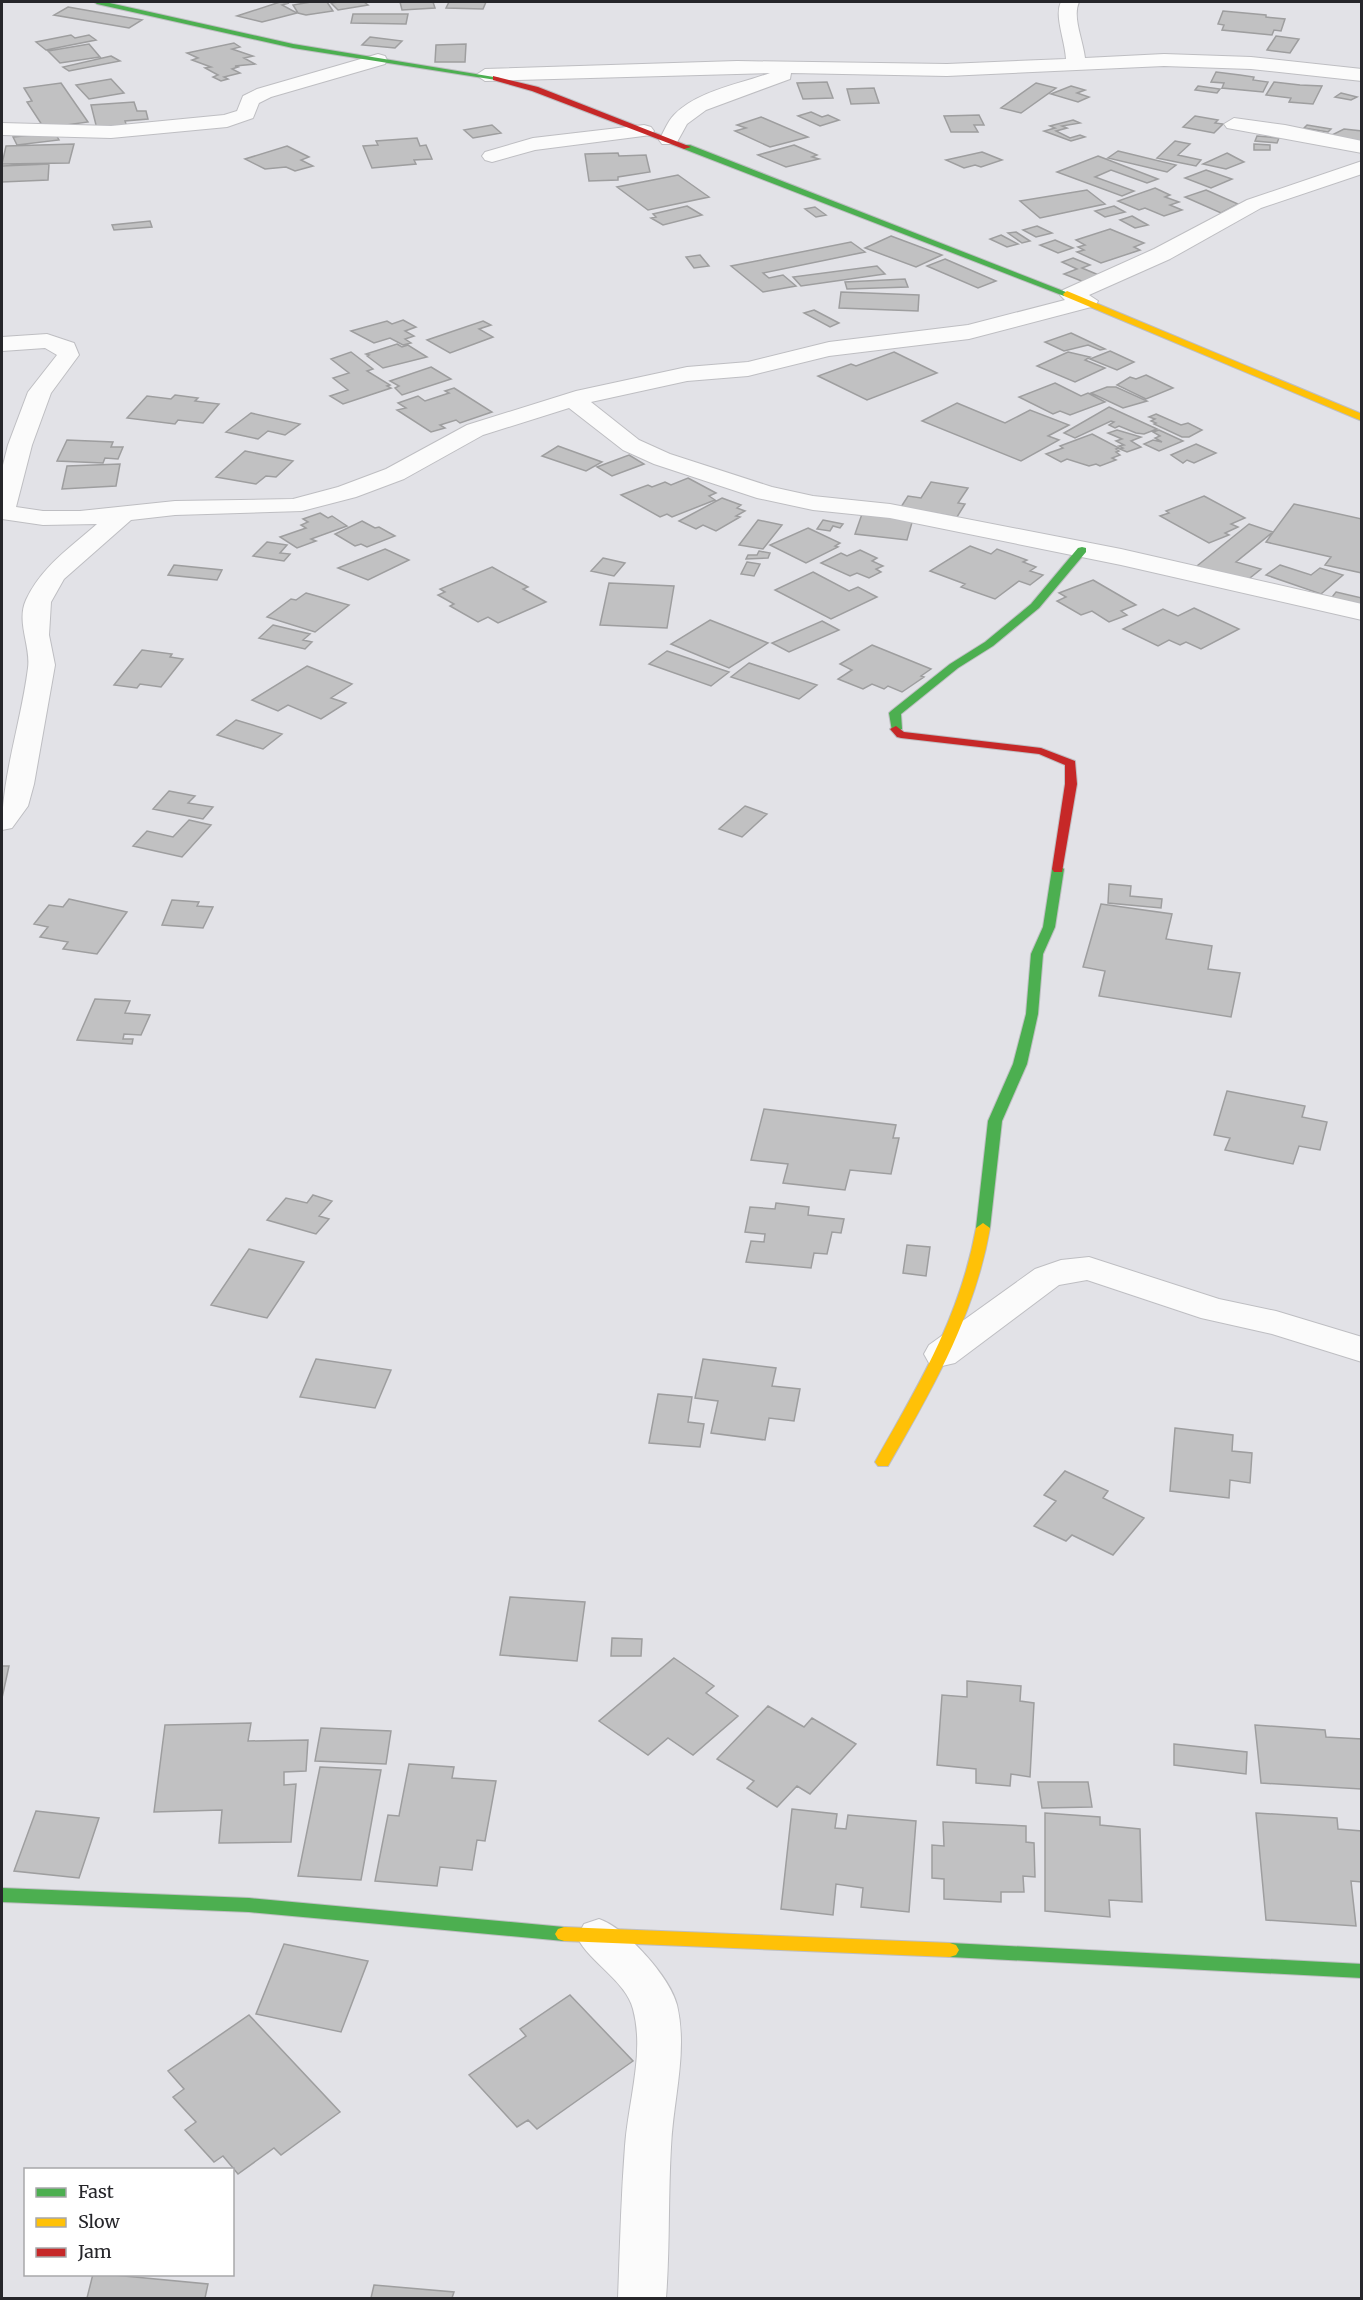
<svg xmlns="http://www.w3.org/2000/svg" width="1363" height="2300" font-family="Merriweather,serif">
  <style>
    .building { fill: #c1c1c2; stroke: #9e9e9f; stroke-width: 1.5 }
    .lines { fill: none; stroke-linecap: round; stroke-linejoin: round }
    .street-casing { stroke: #bebec2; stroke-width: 2 }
    .fast-casing { stroke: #bebec2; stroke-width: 2 }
    .slow-casing { stroke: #bebec2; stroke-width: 2 }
    .jam-casing { stroke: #bebec2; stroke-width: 2 }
    .street { fill: #fbfbfb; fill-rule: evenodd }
    .fast { fill: #4caf50; fill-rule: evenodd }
    .slow { fill: #ffc107; fill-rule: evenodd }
    .jam { fill: #c62828; fill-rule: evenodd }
  </style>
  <rect width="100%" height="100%" fill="#e2e2e7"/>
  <!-- building -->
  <path class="building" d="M280 2 289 3 282 5 297 13 262 22 237 16Z
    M311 2H327L333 11 306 15 298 13 293 5Z
    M339 2H364L368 5 338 10 331 3Z
    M400 2H433L435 8 402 10Z
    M449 2H486L483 9 446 8Z
    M68 7 142 20 129 28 54 15Z
    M1223 11 1266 15V17L1285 19 1281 31 1274 30 1272 35 1222 30 1224 25 1218 24Z
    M353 14H408L406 24 351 23Z
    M71 35 75 38 89 35 96 40 46 50 36 42Z
    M1276 36 1299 39 1290 53 1267 50Z
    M370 37 402 41 395 48 362 45Z
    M234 43 240 47 232 49 253 56 244 58 255 64 235 66 238 67 232 69 240 73 224 77 228 79 221 81 213 77 218 75 205 68 211 67 192 60 198 58 187 53Z
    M89 44 100 57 60 63 48 51Z
    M466 44 465 62H435L436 45Z
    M111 56 120 61 69 71 63 67Z
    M1216 72 1240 75 1254 77 1253 80 1268 82 1263 92 1222 88 1224 83 1211 82Z
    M111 79 124 93 89 99 76 85Z
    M827 82 833 98 803 99 797 83Z
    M1274 82 1300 85 1322 86 1313 104 1289 102 1291 98 1266 95Z
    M61 83 88 122 44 128 27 102 32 101 24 88Z
    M1036 83 1056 88 1021 113 1001 108Z
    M1071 86 1085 90 1077 93 1089 97 1078 102 1051 94Z
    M1198 86 1220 89 1217 93 1195 90Z
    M874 88 879 103 851 104 847 89Z
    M1341 93 1357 97 1351 100 1335 97Z
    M134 102 137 111H146L148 119 125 121 127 127 97 129 91 105Z
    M811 112 822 117 828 115 839 120 820 126 798 116Z
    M979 115 984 125H974L978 132H951L944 116Z
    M1195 116 1218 120 1215 123 1223 124 1214 133 1183 127Z
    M761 117 808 137 770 147 735 131 746 128 737 125Z
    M1073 120 1080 123 1062 126 1067 128 1056 131 1070 138 1080 135 1085 137 1071 141 1044 131 1055 128 1050 126Z
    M492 125 501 133 473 138 464 130Z
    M1307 125 1331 129 1328 132 1304 128Z
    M1344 129 1362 131V142L1332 135Z
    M55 133 59 140 17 145 13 137Z
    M1257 136 1279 138 1277 143 1255 141Z
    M417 138 420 146 426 145 432 159 414 160 416 164 372 168 363 146 378 145 376 141Z
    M1175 141 1190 144 1178 155 1201 160 1196 166 1157 158Z
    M74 144 69 163 2 164 6 146Z
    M1254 144 1270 145V150H1254Z
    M794 145 817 155 812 157 819 159 786 167 758 155Z
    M287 146 309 157 301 160 313 166 295 171 286 167 265 169 245 159Z
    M1118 151 1176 165 1167 172 1108 158Z
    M982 152 1002 160 981 167 975 165 964 168 946 160Z
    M618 153 619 156 646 155 650 172 618 177V180L589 181 585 154Z
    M1227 153 1244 162 1226 169 1203 164Z
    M1098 156 1158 179 1147 183 1111 170 1095 177 1134 191 1122 196 1057 172Z
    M49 164 48 180 2 182V166Z
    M1206 170 1232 179 1211 188 1185 178Z
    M678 175 709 197 648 210 617 187Z
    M1155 188 1170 195 1165 197 1179 202 1170 205 1182 210 1164 216 1145 208 1139 210 1118 201Z
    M1087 190 1105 204 1040 218 1020 201Z
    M1206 190 1238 204 1221 213 1185 197Z
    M687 206 702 215 663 225 651 218 656 217 653 214Z
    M1114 206 1125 212 1105 217 1095 211Z
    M815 207 826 215 816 217 805 209Z
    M1132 216 1148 225 1135 228 1120 220Z
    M150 221 152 227 114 230 112 225Z
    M1037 226 1052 233 1036 237 1023 230Z
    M1110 229 1144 243 1134 247 1140 250 1101 263 1077 252 1084 250 1078 247 1085 245 1076 240Z
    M1016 232 1030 241 1022 243 1008 233Z
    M1001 235 1018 244 1007 247 990 239Z
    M891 236 942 255 916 267 865 248Z
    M1055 240 1073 248 1058 253 1040 245Z
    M851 242 865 252 763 273 769 278 783 275 796 286 763 292 731 266Z
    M700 255 709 266 694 268 686 257Z
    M1073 258 1090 265 1082 268 1101 276 1084 282 1064 274 1077 269 1062 262Z
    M945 259 996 281 978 288 927 266Z
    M877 266 885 274 801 286 793 277Z
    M905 279 908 287 847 289 845 282Z
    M841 292 919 295 918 311 839 308Z
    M814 310 839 323 830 327 804 313Z
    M403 320 416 327 405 331 414 336 405 339 411 343 403 345 390 338 374 343 351 331 387 321 392 324Z
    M483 321 491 325 479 329 493 337 450 353 427 340Z
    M1071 333 1105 349 1100 350 1088 345 1064 351 1045 342Z
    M397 344 402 347 408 345 427 357 383 368 367 356 369 355 366 354Z
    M1110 351 1134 362 1117 370 1090 359Z
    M351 352 373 369 367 371 390 385 387 386 391 388 343 404 330 396 348 390 333 378 349 373 331 359Z
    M894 352 937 373 867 400 818 376 851 364 856 366Z
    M1068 352 1090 357 1085 360 1105 368 1075 382 1037 366Z
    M431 367 451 379 402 395 395 388 399 386 390 381Z
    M1146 375 1173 388 1146 399 1117 385 1130 377 1136 379Z
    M1055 383 1081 396 1088 393 1105 402 1070 415 1060 411 1053 414 1019 397Z
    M1107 387H1116L1147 401 1123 408 1091 393Z
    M454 388 492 412 460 423 456 420 440 425 445 428 431 432 397 410 406 408 398 403 418 396 425 401 449 393 445 391Z
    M175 395 198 398 195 401 219 404 203 423 178 420 175 424 127 418 147 396 171 399Z
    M957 403 1005 423 1030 410 1069 425 1048 436 1059 440 1021 461 922 421Z
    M1109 407 1157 429 1144 434 1136 433 1119 426 1115 428 1109 425 1114 422 1111 421 1075 438 1064 433Z
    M251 413 300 424 285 435 268 431 258 439 226 432Z
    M1156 414 1181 425 1188 423 1202 430 1189 437H1182L1154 424 1156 423 1151 421 1155 419 1149 417Z
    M1117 430 1141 437 1131 441 1141 447 1127 452 1120 449 1123 448 1119 446 1124 445 1116 441 1122 439 1108 433Z
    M1159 430 1183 441 1159 451 1144 444 1153 440 1162 442 1155 438 1160 436 1153 432Z
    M1092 434 1119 448 1116 449 1119 451 1116 452 1120 455 1112 458 1116 460 1100 466 1096 464 1089 466 1067 459 1061 462 1046 454 1063 448 1060 446Z
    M67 440 113 442 111 447H123L118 459 105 458 103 463 57 461Z
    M1196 444 1216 453 1194 463 1187 460 1183 463 1171 455Z
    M558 446 602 462 586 471 542 456Z
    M245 451 293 461 276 477 266 476 256 484 216 477Z
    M629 455 644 464 612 476 597 467Z
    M120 464 116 486 62 489 67 466Z
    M688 478 716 493 709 496 715 500 672 517 667 514 660 517 621 495 648 485 652 487 665 482 671 485Z
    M931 482 968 488 958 503 965 504 957 517 901 507 908 496 921 498Z
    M1204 496 1245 518 1231 524 1238 527 1225 533 1229 535 1209 543 1160 516 1169 513 1166 511Z
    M722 498 741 505 737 508 745 511 736 516 740 517 716 531 703 525 696 529 679 521Z
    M1294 504 1362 519V573L1325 565 1331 557 1266 542Z
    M320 513 328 518 332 516 347 526 311 539 316 541 297 548 280 537 306 528 301 525 308 522 303 519Z
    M862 514 913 519 907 540 855 534Z
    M758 520 782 525 763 549 739 545Z
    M823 520 843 524 840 528 833 526 830 531 817 529Z
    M362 521 375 528 379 527 395 536 367 547 361 544 355 546 335 534Z
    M1249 524 1273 532 1236 562 1261 569 1245 582 1197 566Z
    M808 528 840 543 835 546 838 547 806 563 770 545Z
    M267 542 287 545 280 553 290 554 284 561 253 556Z
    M970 546 991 554 997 549 1027 560 1023 562 1036 567 1030 571 1043 575 1030 585 1019 581 995 599 961 587 965 584 930 571Z
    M385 549 409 560 368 580 338 568Z
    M860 550 877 558 872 561 883 566 876 569 881 572 869 578 857 573 850 576 821 563 841 553 847 556Z
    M759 551 770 553 768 558 746 559 748 555H757Z
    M603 558 625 563 614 576 591 571Z
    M747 562 760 564 754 576 741 574Z
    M174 565 222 570 217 580 168 575Z
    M1280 565 1311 575 1320 568 1343 575 1321 594 1266 575Z
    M492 567 528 587 523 589 546 602 498 623 488 617 478 622 450 606 454 604 438 595 445 592 440 589Z
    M813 572 849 591 858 587 877 597 831 619 775 590Z
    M1093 580 1136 605 1121 611 1127 615 1109 622 1092 611 1081 615 1057 601 1066 597 1059 593Z
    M609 583 674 586 667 628 600 625Z
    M1336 592 1362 598V609L1329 601Z
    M306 593 349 605 315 632 267 617 291 599 296 600Z
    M1194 608 1239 629 1201 649 1186 642 1180 645 1169 640 1158 646 1123 629 1163 609 1178 616Z
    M710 620 768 643 729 668 671 644Z
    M822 621 839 630 789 652 772 643Z
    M273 625 310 634 303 640 312 642 305 649 259 638Z
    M872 645 931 669 921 676 924 677 902 692 888 686 884 689 872 684 863 689 838 679 852 670 840 664Z
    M142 650 172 654 170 657 183 659 161 687 140 684 137 688 114 685Z
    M667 651 729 672 711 686 649 664Z
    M749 663 817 685 799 699 731 677Z
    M307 666 352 684 331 698 346 703 321 719 288 705 278 711 252 700Z
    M236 720 282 734 263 749 217 735Z
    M169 791 195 796 188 803 213 807 203 819 153 809Z
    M745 806 767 814 742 837 719 829Z
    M189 820 211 825 182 857 133 846 147 831 173 837Z
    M1109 884 1131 886 1130 896 1162 899 1161 908 1108 903Z
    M69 899 127 912 97 954 63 949 68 942 40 937 48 927 34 924 49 905 63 907Z
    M172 900 199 902 197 906 213 907 203 928 162 925Z
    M1101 904 1172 914 1166 939 1212 946 1208 969 1240 973 1231 1017 1099 996 1105 971 1083 967Z
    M95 999 130 1001 125 1013 150 1015 141 1035 124 1034 123 1039H133L132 1044 77 1040Z
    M1227 1091 1305 1106 1302 1117 1327 1122 1320 1150 1299 1146 1293 1164 1225 1150 1230 1138 1214 1135Z
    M764 1109 896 1125 893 1138H899L891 1174 850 1170 845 1190 783 1183 788 1164 751 1160Z
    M313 1195 332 1201 319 1216 329 1219 316 1234 267 1220 286 1198 307 1203Z
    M776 1203 809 1207 808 1215 844 1219 841 1233 832 1232 827 1254 814 1253 811 1268 746 1262 751 1241 764 1242 765 1234 745 1232 750 1207 775 1209Z
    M907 1245 930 1247 926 1276 903 1273Z
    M249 1249 304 1262 267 1318 211 1305Z
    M316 1359 391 1370 375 1408 300 1397Z
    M703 1359 776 1368 772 1386 800 1389 794 1421 769 1418 765 1440 711 1433 718 1401 695 1398Z
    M658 1394 692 1397 688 1422 704 1424 700 1447 649 1443Z
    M1175 1428 1233 1435 1232 1451 1252 1453 1250 1483 1230 1480 1229 1498 1170 1491Z
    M1065 1471 1108 1491 1103 1498 1144 1518 1113 1555 1072 1535 1066 1541 1034 1526 1056 1501 1044 1495Z
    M510 1597 585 1602 577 1661 500 1655Z
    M612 1638 642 1639 641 1656H611Z
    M674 1658 714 1686 706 1693 738 1716 693 1755 668 1738 648 1755 599 1721Z
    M2 1666H9L2 1698Z
    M967 1681 1021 1686 1020 1701 1034 1703 1030 1777 1011 1774 1010 1786 976 1783V1769L937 1765 942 1695 967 1697Z
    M768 1706 804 1727 812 1718 856 1744 810 1794 797 1786 777 1807 747 1788 754 1781 717 1759Z
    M251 1723 248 1741 308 1740 306 1771 284 1772V1785L296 1784 291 1842 219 1843 222 1810 154 1812 165 1725Z
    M1255 1725 1325 1730 1326 1737 1362 1739 1361 1789 1261 1783Z
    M321 1728 391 1731 386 1764 315 1761Z
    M1174 1744 1247 1752 1246 1774 1174 1765Z
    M409 1764 454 1767 452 1778 496 1781 485 1841 477 1840 472 1870 440 1867 437 1886 375 1881 388 1815 399 1816Z
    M320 1767 381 1770 361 1880 298 1876Z
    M1038 1782H1088L1092 1807 1042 1808Z
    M792 1809 837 1814 835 1828 846 1829 848 1815 916 1821 909 1912 861 1907 863 1888 836 1884 833 1915 781 1909Z
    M36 1811 99 1818 79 1878 14 1871Z
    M1045 1813 1100 1817V1825L1140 1829 1142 1902 1109 1900 1110 1917 1045 1911Z
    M1256 1813 1337 1818 1338 1829 1362 1831V1882L1351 1881 1356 1926 1266 1920Z
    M943 1822 1026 1826V1842L1034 1843 1035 1877 1023 1876 1024 1892H1001V1902L944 1899V1879L932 1878V1845L944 1846Z
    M284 1944 368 1961 341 2032 256 2014Z
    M570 1995 633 2061 537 2129 528 2120 517 2127 469 2075 526 2036 520 2029Z
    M249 2015 340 2112 281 2155 274 2148 238 2174 223 2156 214 2162 185 2130 196 2122 173 2097 184 2089 168 2071Z
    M93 2274H103L208 2284 205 2298H87Z
    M374 2285 454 2292 452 2298H371Z"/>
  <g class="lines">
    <!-- street casing -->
    <g class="street-casing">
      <path id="street" d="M1061 2H1079C1072 17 1083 40 1085 58L1164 54 1251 57 1362 69V81L1251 69 1164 66 947 76 791 73 790 79 706 110 687 124 676 144H662L659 140C664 132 667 122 674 115 697 91 740 84 770 73L485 81 476 75 485 69 737 61 947 64 1066 59C1065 40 1054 16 1061 2Z
        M378 54 385 56 387 60 385 64 271 97 259 103 253 118 227 127 111 138 2 135V123L111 126 224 115 237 111 243 96 257 89Z
        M1234 118 1285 125 1362 141V153L1227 128 1224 124Z
        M644 125 651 127 654 131 651 135 535 150 492 162 485 160 482 156 485 152 533 138Z
        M1362 161V174L1261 208 1170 259 1089 295 1098 301 1095 306 969 339 829 356 748 376 687 381 591 402 639 440 670 454 772 487 813 496 890 504 1121 549 1362 604V620L1121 565 890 518 813 510 757 498 654 464 623 450 569 408 483 435 404 479 356 497 302 511 175 515 131 520 64 579 51 602 49 635 55 665 34 784 28 806 12 828 2 830C2 775 21 723 28 668 31 646 16 622 26 600 41 567 71 547 97 524L43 525 2 519V469L8 445 28 392 57 355 45 348 2 351V337L47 334 74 343 79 355 51 393 32 445 16 507 43 511H80L175 501 293 499 338 487 386 469 467 425 576 391 687 367 748 362 829 342 968 325 1065 300 1060 295 1063 290 1154 249 1247 200Z
        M1089 1257 1219 1299 1276 1311 1362 1337V1362L1272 1334 1201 1318 1087 1280 1059 1285 955 1363 942 1366 929 1363 924 1354 929 1345 1035 1269 1061 1260Z
        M599 1919C626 1928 670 1977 677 2005 688 2052 673 2100 671 2147 668 2197 670 2248 666 2298H618C620 2247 621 2197 625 2146 628 2102 645 2053 633 2009 626 1981 590 1963 577 1937L584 1924Z"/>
    </g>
    <!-- fast casing -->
    <g class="fast-casing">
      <path id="fast" d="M94 2H105L293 44 500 78 496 80 293 48 97 4Z
        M684 145H690L1071 294 1064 296 684 149Z
        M1082 547 1086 548V552L1039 608 993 646 958 668 901 714 902 729 896 732 892 731 889 713 891 711 950 664 985 642 1031 604 1078 548Z
        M1058 865 1064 869 1055 927 1043 954 1038 1014 1027 1064 1002 1121 990 1228 983 1233 976 1228 988 1121 1013 1064 1026 1014 1031 954 1043 927 1052 869Z
        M2 1888 249 1898 564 1927 570 1929 573 1934 570 1939 564 1941 249 1912 2 1902Z
        M950 1943 1362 1964V1978L950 1957 944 1955 941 1950 944 1945Z"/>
    </g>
    <!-- slow casing -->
    <g class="slow-casing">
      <path id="slow" d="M1067 291 1362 414V421L1064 296 1063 294Z
        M983 1223 990 1228C975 1315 932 1390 888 1466H878L875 1462C919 1384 960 1317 976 1228Z
        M564 1927 950 1943 956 1945 959 1950 956 1955 950 1957 564 1941 558 1939 555 1934 558 1929Z"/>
    </g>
    <!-- jam casing -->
    <g class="jam-casing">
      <path id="jam" d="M493 76 538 87 691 147 684 149 532 91 493 80Z
        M896 726 904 732 1041 748 1075 761 1077 784 1062 872H1054L1052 869 1065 784V765L1039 754 901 738 897 737 890 729Z"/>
    </g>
    <!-- street -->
    <use href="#street" class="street"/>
    <!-- fast -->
    <use href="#fast" class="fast"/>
    <!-- slow -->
    <use href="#slow" class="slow"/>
    <!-- jam -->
    <use href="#jam" class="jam"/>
  </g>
  <!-- border -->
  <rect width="1363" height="2300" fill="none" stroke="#26262a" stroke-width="6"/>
  <!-- legend -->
  <rect x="24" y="2168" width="210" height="108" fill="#ffffff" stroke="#a8a8aa" stroke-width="1.5"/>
  <rect x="36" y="2188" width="30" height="9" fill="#4caf50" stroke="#a8a8aa" stroke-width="1.5"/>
  <text x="78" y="2198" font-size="18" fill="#26262a">Fast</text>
  <rect x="36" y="2218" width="30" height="9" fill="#ffc107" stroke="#a8a8aa" stroke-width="1.5"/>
  <text x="78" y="2228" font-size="18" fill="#26262a">Slow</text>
  <rect x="36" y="2248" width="30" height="9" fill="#c62828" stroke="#a8a8aa" stroke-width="1.5"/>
  <text x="78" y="2258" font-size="18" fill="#26262a">Jam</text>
</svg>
